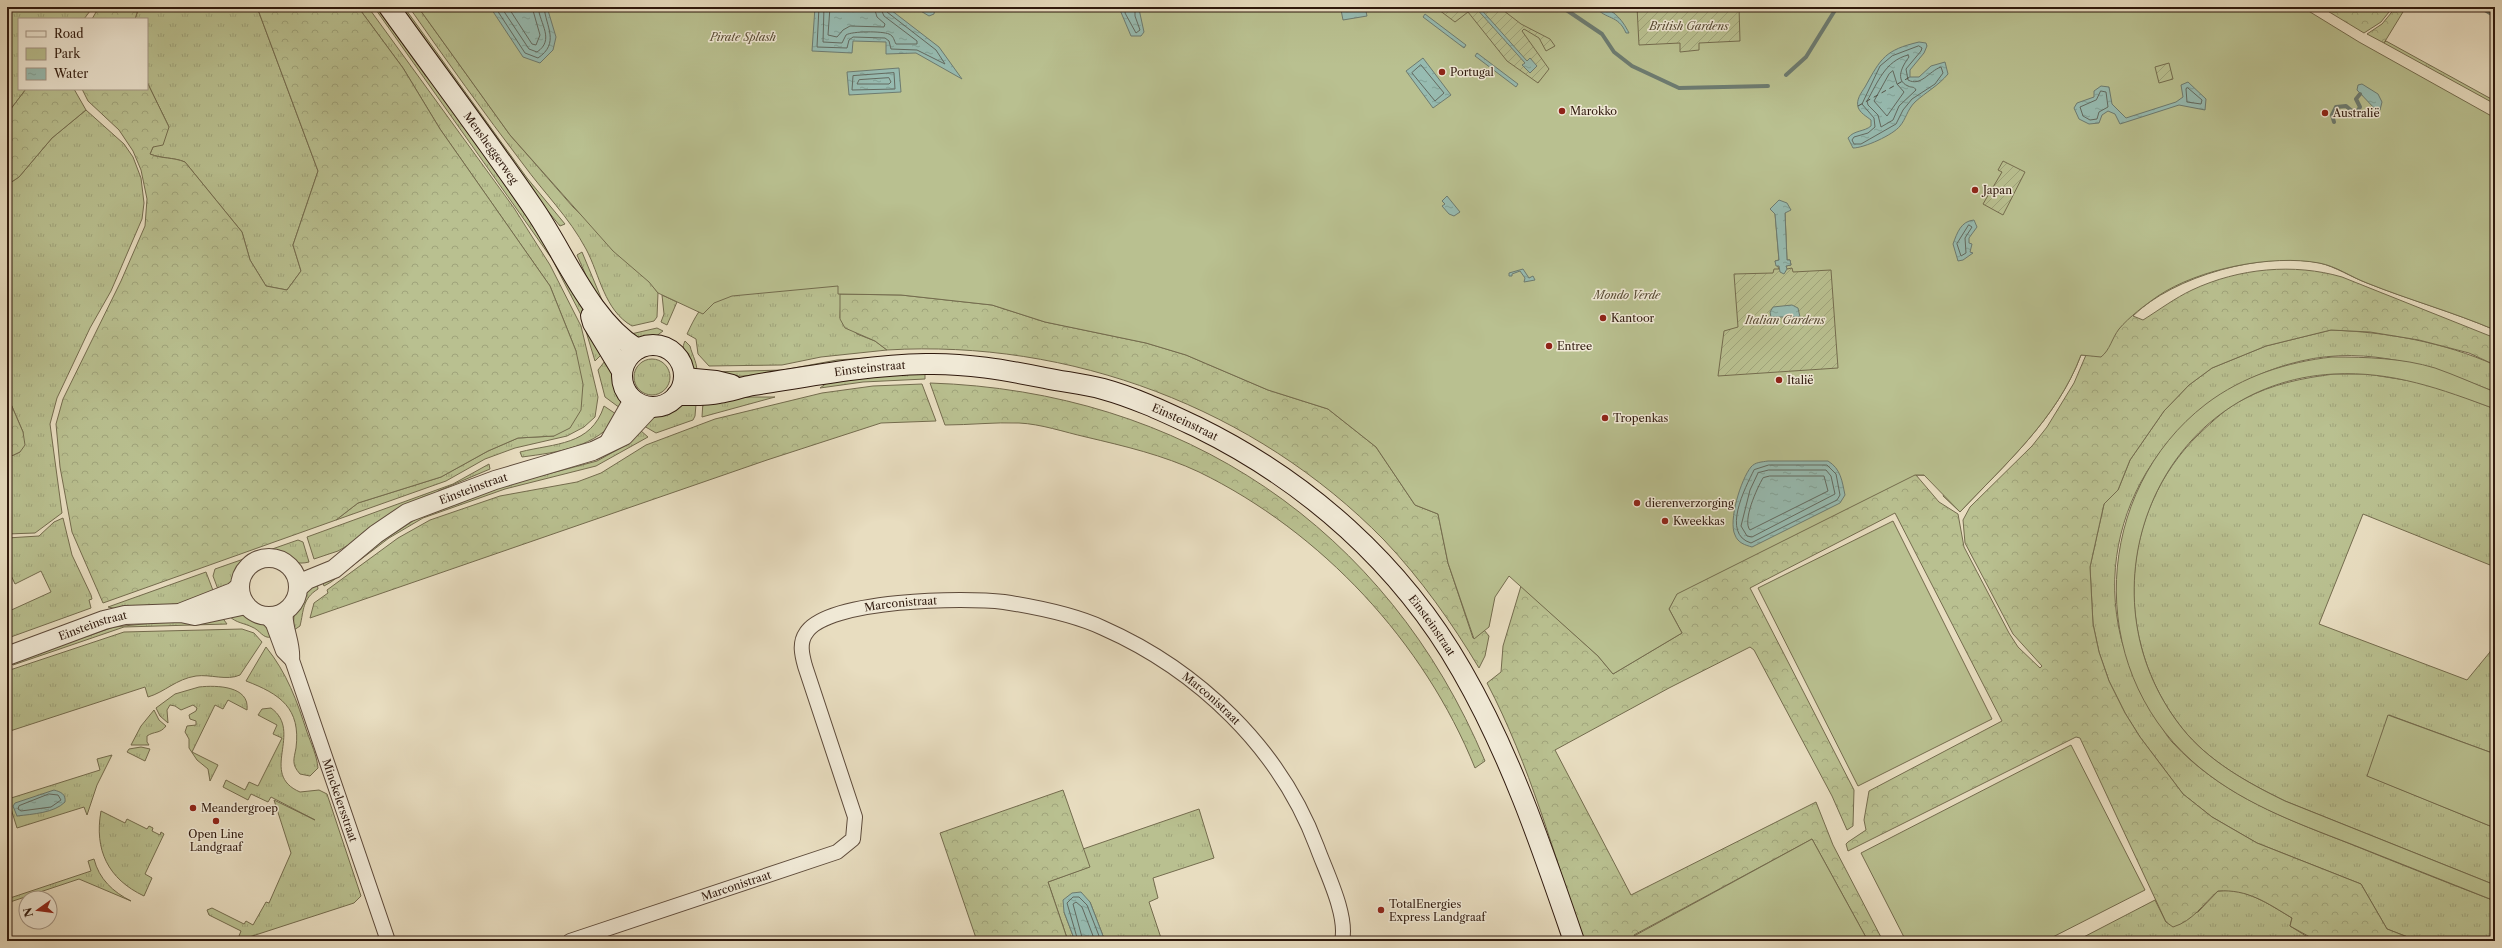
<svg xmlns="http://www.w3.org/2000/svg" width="2502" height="948" font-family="'Libre Caslon Text',serif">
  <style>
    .grass { fill: url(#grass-tufts); stroke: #746c4e }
    .forest { fill: url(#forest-crowns); stroke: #746c4e }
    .park { fill: #b9c090; stroke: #746c4e }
    .garden { fill: url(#garden-furrows); stroke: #746c4e }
    .water { fill: url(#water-ripples); stroke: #6d7b70 }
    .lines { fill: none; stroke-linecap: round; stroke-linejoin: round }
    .shore { stroke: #636a60; stroke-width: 1 }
    .stream { stroke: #6d7b70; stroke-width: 4 }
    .ferry { stroke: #535247; stroke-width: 1; stroke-dasharray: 5 4; stroke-linecap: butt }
    .minor-casing { stroke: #5d4a3a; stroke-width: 16 }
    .tertiary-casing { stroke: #5d4a3a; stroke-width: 20 }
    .secondary-casing { stroke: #2f190d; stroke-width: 22 }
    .minor { stroke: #f0e9d6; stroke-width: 14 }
    .tertiary { stroke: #f0e9d6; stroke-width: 18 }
    .secondary { stroke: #f0e9d6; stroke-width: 20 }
    .poi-dot { fill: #8f2418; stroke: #f0e9d6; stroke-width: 1.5 }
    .labels { text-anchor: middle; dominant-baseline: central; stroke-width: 3; stroke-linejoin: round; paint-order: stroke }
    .park-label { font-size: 11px; font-style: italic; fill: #584b34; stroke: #f0e9d6 }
    .poi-label { font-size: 11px; fill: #2f190d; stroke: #f0e9d6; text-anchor: start }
    .street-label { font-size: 11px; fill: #2f190d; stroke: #f0e9d6 }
  </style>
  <defs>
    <pattern id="grass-tufts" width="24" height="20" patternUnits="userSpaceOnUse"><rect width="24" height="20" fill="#b9c090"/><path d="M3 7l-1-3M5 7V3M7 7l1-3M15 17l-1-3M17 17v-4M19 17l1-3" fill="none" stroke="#9fa47b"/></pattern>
    <pattern id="forest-crowns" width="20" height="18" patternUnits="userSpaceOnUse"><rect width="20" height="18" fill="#b9c090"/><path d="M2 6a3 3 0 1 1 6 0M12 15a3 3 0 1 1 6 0" fill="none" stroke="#9fa47b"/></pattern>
    <pattern id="garden-furrows" width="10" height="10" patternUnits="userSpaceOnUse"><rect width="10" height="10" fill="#b9c090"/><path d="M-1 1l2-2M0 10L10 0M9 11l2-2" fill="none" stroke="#9fa47b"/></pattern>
    <pattern id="water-ripples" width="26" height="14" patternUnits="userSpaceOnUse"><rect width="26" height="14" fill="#97bcb2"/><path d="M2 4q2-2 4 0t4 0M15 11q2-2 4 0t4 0" fill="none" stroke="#82a198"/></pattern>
  </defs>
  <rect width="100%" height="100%" fill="#e8ddc0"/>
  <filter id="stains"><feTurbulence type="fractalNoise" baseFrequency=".005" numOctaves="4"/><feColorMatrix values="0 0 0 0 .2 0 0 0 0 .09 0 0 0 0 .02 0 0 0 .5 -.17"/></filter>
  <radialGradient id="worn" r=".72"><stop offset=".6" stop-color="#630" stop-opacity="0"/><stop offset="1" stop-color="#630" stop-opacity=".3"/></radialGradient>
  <!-- grass -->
  <path class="grass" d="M7 7H93L84 19H19V89H26L7 114Z
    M139 7H257L318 171 293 245 301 271 287 290 266 286 250 260 242 232 185 162C173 157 162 159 150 154L153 147 169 127 147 82V19H135Z
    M358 7H368L514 208 550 265 581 326 598 397 595 417 584 427 567 436 515 448 485 459 446 481 336 520 358 503 441 477 488 451 518 438 554 436 576 351 550 286 440 129 403 68Z
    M374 7H379L524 207 583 307 590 328 604 352 595 361 581 315 552 259Z
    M398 7H404L527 178 565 224 560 226 538 199Z
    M409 7H418L510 135 573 207 650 282 658 293 657 317 654 321 632 326C604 310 600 275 586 249 569 217 544 193 523 164 484 113 446 60 409 7Z
    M2386 41 2495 101V104L2384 43Z
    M86 110 124 144 133 157 141 178 144 203 142 219 111 291 90 328 57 398 50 424 62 513 35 533 7 534V458L20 452 23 432 7 395V185L19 177 52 138Z
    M582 252 602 300 622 334 588 280 577 255Z
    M832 280 1376 447 841 294 840 318 857 334 875 341 887 350 821 357 782 365 709 366 698 354 696 339 687 334C695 317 701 305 716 294Z
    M662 295 677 302 667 325 661 322 664 314Z
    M657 328 663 331 655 337 641 340 631 334Z
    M2331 330C2387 332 2443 342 2495 365V392C2433 367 2369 345 2301 361 2176 390 2090 511 2121 638 2125 655 2136 671 2144 686 2152 703 2159 728 2172 742 2222 796 2287 819 2353 845 2400 864 2448 883 2495 901V941H2418L2387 929 2361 884 2257 843 2212 817 2183 794 2140 737 2125 713 2109 681 2099 652 2093 624 2090 567 2104 504 2118 490 2130 460 2164 411 2189 385 2212 368 2266 346Z
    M685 341 690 346C692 355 699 366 696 373 688 366 679 353 685 341Z
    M925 354 744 376 721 377 710 372 783 370 837 360Z
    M608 357C613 368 624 397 620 408L605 397 598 370Z
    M634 377a18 18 0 1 1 36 0a18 18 0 1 1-36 0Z
    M925 373V379L863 382 820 388 831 380Z
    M2334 374H2367L2430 384 2495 409V567L2363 514 2319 624 2467 680 2490 652 2495 639V754L2389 715 2368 776 2495 828V885L2285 801C2248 783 2208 761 2182 728 2112 640 2119 512 2199 434 2213 421 2227 407 2244 399 2272 384 2303 378 2334 374Z
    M751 397H775L702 417 703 401Z
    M680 403 696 404 695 416 693 420 656 433 644 426 654 416Z
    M604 406 619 416C595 448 559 452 522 457L520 452C555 443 591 446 604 406Z
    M640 430 648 437 596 466 505 489 423 518 389 538 331 582 324 586 322 581 419 517 499 487 597 461 624 446Z
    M489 464 490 469 438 491V493L338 551 314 559 307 537 453 484Z
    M63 518 72 555 91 595 92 599 89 600 91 608 8 638 7 612 51 592 41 571 15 584 7 567V538L39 536 54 522Z
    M298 540 303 542 309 562C287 568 271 546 249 560 242 565 240 572 236 578 232 583 224 588 219 592L213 576 215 569Z
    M206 572 214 593 176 605 117 609 108 607Z
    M317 583 318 589C302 599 304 610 300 626L294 630C292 606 299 597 317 583Z
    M245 613 266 626 271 637C263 639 260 630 252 627 244 623 236 623 229 616Z
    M221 616 227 624 124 627 13 665 12 662 114 627Z
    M242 629 254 633 262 642 240 675C227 681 210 674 196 676 176 679 165 692 148 697L145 687 7 732V671L124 632Z
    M266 647C287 673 297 701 307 732 311 743 317 756 318 768L310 776 300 774C291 764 294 759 296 748 301 708 280 694 246 681Z
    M199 687C217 685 250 686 247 710L228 700 223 709 215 705 192 752 218 765 210 781 208 769 197 760 189 748V739L185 732 187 726 196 725V721L190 719 189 715 196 711 197 708 193 705 181 710 175 706 170 705 167 710 168 723 160 716 156 708 175 694Z
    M271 708C304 732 258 774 300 792L319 790 327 794 361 896 354 903 237 941 241 931 209 915 207 910 212 908 244 924 246 921 253 925 266 902 269 903 291 853 274 800 315 820 271 797 268 802 251 794 248 800 223 787 226 780 245 790 249 782 258 786 282 738 273 734 277 725 258 715 262 709Z
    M154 710 159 720 166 726C160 734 154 731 147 736V742L149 745H131L141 726Z
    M141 747 150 749 145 761 127 752 129 749Z
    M112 755 97 785 87 815 84 807 17 828 8 799 100 770 97 759Z
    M1199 809 1214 858 1153 878 1158 898 1149 902 1162 941H1105L1090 902 1064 912 1075 941H1068L1048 882 1089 867 1083 849Z
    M101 811 125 823 127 819 147 829 149 826 153 828 152 831 160 835 161 832 164 834 145 874 152 878 144 896C108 879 94 850 101 811Z
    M94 859C99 879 113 892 131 901L79 879 7 903V899L91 871 88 861Z
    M2233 890C2256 895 2272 906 2292 918L2290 926 2314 941H2076L2155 900 2166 922 2198 912 2218 891Z"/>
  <!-- forest -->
  <path class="forest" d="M99 7H139L135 19H92Z
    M257 7H358L403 68 440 129 550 286 576 351 583 384 581 410 570 428 554 436 518 438 488 451 441 477 358 503 336 520 103 603 72 532 60 467 56 424 63 399 121 281 145 226 147 199 141 170 133 151 119 130 88 101 82 89H147V82L169 127 163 145 153 147 150 154C162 159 173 157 185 162L242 232 250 260 266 286 287 290 301 271 293 245 318 171Z
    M2321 7H2393L2381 22 2364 33Z
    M2396 7H2406L2384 43 2367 34 2382 24Z
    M26 89H74L86 110 52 138 19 177 7 185V114Z
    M2148 150 2495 330C2453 312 2410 300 2367 283 2351 277 2336 267 2320 263 2264 251 2173 276 2133 316L2143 320C2159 310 2175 298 2192 290 2239 268 2294 263 2342 277L2495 338V365L2469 353 2419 340 2370 332 2331 330 2266 346 2212 368 2189 385 2164 411 2130 460 2118 490 2104 504 2090 567 2093 624 2099 652 2109 681 2125 713 2140 737 2183 794 2212 817 2257 843 2361 884 2387 929 2418 941H2317L2290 926 2292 918C2267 903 2248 889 2218 891 2203 904 2193 921 2173 927L2166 922 2080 738 2076 737 1848 851 1846 844 1848 842 1866 830 1864 820 1869 791 2002 721 1895 513 1750 588 1854 790 1853 826 1847 830 1832 796 1754 650 1750 647 1669 688 1555 750 1631 895 1816 802 1833 845 1883 941H1868L1812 839 1634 935 1637 941H1583C1554 854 1530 765 1487 683L1501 672 1503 646 1521 586 1598 656 1613 674 1682 633 1669 609 1737 469 1924 475H1916L1939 502 1958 514 1964 547 2009 633 2018 647 2040 668 2042 666 2013 634 1965 543 1963 520 1970 507 2032 446 2047 427 2074 383 2086 355H2081C2057 419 2005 464 1960 512L1943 496Z
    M840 294 901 295 992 305 1045 322 1146 343 1186 355 1268 390 1328 409 1376 447 1415 505 1438 514 1448 563 1473 638 1484 630 1489 636 1485 656 1479 668C1452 623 1421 579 1384 540 1255 408 1070 339 887 350L875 341 845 328 840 319Z
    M930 383C1182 391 1387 527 1485 761L1475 768C1424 642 1322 532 1199 472 1163 455 1124 446 1086 437 1064 432 1041 424 1019 423 995 422 969 425 945 425Z
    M922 384 936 421 881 423 767 460 310 618 314 603 328 593 327 590 398 538 430 520 500 496 577 482 601 473 646 445 715 419 822 393 873 386Z
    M7 395 23 432 25 445 20 452 7 458Z
    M1063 790 1090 867 1048 882 1068 941H977L940 833Z"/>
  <!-- park -->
  <path class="park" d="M418 7H2302L2359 42 2495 118V330C2453 312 2409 300 2367 283 2351 277 2336 266 2319 263 2272 254 2198 269 2158 296 2145 305 2129 317 2119 329 2112 338 2110 350 2101 357L2081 355C2057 419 2005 464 1960 512L1924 475H1915L1677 594 1669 609 1682 633 1613 674 1598 656 1509 576 1495 597 1489 627 1474 639 1448 563 1438 514 1415 505 1376 447 1328 409 1268 390 1186 355 1146 343 1045 322 992 305 901 295 838 294V286L732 296 714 303 703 314 658 293 649 282 613 251 510 135Z
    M2332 357C2367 357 2402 358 2435 368 2455 375 2475 384 2495 392V409C2441 389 2393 371 2334 374 2157 383 2075 593 2182 728 2208 761 2248 783 2285 801L2495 885V901C2447 882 2399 863 2351 844 2294 822 2238 802 2192 761 2085 666 2093 491 2206 404 2243 376 2287 362 2332 357Z
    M1893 521 1992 719 1858 786 1758 588Z
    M2388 715 2495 754V828L2367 776Z
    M2071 745 2145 890 2045 941H1906L1861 853Z
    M1812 839 1868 941H1637L1634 936Z"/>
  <!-- garden -->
  <path class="garden" d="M1435 7H1499L1521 24 1550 39 1555 46 1546 51 1539 38 1524 29 1522 31 1549 69 1538 83 1507 61 1468 12 1455 22Z
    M1637 7H1739L1740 41 1699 43V50L1680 52V43L1639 45Z
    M2169 63 2173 79 2159 83 2155 67Z
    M2003 161 2025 172 2003 215 1983 204 2002 172 1998 170Z
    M1775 213H1785L1787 260H1790L1791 265 1786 266 1787 269 1792 268 1793 272 1831 270 1838 368 1718 376 1724 331 1738 327 1734 274 1773 273 1774 269H1779L1775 261 1779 260Z"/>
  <!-- water -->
  <path class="water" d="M490 7H547L556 37 553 50 540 63 523 57Z
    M815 7H887L939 47 962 79 916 53 886 54V42L853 41 852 53 812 51Z
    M914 7H935L934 14 929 16Z
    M1124 7 1139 9 1144 32 1141 36H1131L1120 10Z
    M1356 7H1365L1367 16 1343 20 1341 10Z
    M1475 7H1479L1527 61 1530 58 1537 66 1530 73 1522 65 1525 63Z
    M1596 7C1612 7 1622 19 1629 33H1626C1618 14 1605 20 1596 7Z
    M1425 14 1466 45 1464 48 1423 17Z
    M1919 42 1926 43 1927 46 1924 53 1910 70V77H1919L1931 66 1945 62 1948 74C1938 86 1926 92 1915 102 1907 110 1906 119 1900 126 1893 135 1864 148 1853 148L1848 138C1854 130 1864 132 1871 126V120C1866 116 1860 113 1858 107 1856 100 1861 93 1865 87 1881 58 1885 50 1919 42Z
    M1477 53 1518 84 1516 87 1475 56Z
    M1423 58 1451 95 1433 108 1406 71Z
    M899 68 901 92 849 95 847 72Z
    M2188 82 2206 99 2205 110 2179 105 2120 124 2115 114 2108 111 2102 115 2099 123 2089 124 2079 119 2074 108 2077 103 2094 97V91L2101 86 2109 87 2112 104 2126 118 2176 102 2183 97 2181 85Z
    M2362 84 2378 94 2382 102 2380 110H2376L2357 90 2358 85Z
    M1447 196 1460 212 1454 216 1449 214 1442 206 1445 204 1442 201Z
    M1779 200 1787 203 1791 210 1785 213 1787 260H1790L1791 265 1786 266 1787 269 1784 274 1780 272 1779 266H1776L1775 261 1779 260 1775 214 1770 209Z
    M1974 220 1977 227 1969 238V243L1972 244 1970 252 1973 253 1963 260 1958 261 1953 244C1957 233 1961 221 1974 220Z
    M1523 269 1529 278 1533 276 1535 280 1524 282 1525 278 1520 271 1512 274V276H1509V273Z
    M1792 305 1798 308 1800 317H1771L1770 312 1773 307Z
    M1768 461H1828C1841 469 1842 481 1845 495L1840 503 1752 547C1745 545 1738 543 1735 535 1728 521 1741 479 1751 467 1755 462 1762 462 1768 461Z
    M54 790C61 792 66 794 65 802 54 813 33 814 17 816L13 806 15 803Z
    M1081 892 1090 902 1105 941H1075L1064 912 1063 900 1072 893Z"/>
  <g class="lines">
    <!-- shore -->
    <path class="shore" d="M495 7 525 53 538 58C560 43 546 27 544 7
      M501 7 529 49 537 52C555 40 540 24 538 7
      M508 7 532 44 536 45 540 35 532 7
      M819 7 817 47 847 48 849 40 853 37 885 38 889 41 891 49 917 50 945 64 936 50 887 12 885 7
      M824 7 823 42 842 43 846 35C852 31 882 31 889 34 894 36 894 41 896 44H917V41L884 16 880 7
      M830 7 828 35 837 37 843 30 850 26 884 27 885 24 877 17 874 7
      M1126 7 1125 13 1136 33 1140 30 1135 16V7
      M1919 46 1922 48 1921 51 1906 69 1908 80C1921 87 1929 71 1941 67L1943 73 1935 84 1912 99 1903 110 1896 124 1861 144H1854L1852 140 1854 137 1868 133 1875 127 1874 118 1862 104 1880 66 1892 56Z
      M1908 55 1909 57C1903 65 1894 80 1908 86 1912 88 1914 86 1916 90L1899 106 1893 120 1881 127 1878 115 1868 105 1867 101C1878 82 1885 61 1908 55Z
      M1421 65 1444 93 1435 101 1412 73Z
      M1893 71 1897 84 1904 92 1887 116 1874 101 1889 74Z
      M894 73 895 89 852 90 853 76Z
      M889 78 891 82 889 84H857L859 80Z
      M2188 88 2202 100 2201 104 2187 102 2186 89Z
      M2101 91 2106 92 2108 107 2099 112 2097 119 2090 120 2083 116 2080 107 2096 100Z
      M1969 225 1972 227 1965 238 1966 253 1961 256 1957 244Z
      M1769 465H1827L1836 474 1840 495 1837 500 1751 543C1721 534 1745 488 1754 470Z
      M1769 470H1826L1831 476 1835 494 1752 537 1747 536 1741 526 1750 490 1758 473Z
      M1770 476H1824L1828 491 1750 530C1742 521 1757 488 1763 478Z
      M49 794 58 795 61 800 51 807 21 811 18 809 19 806Z
      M1078 941 1067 903 1073 897H1079L1087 905 1101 941
      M1083 941 1073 904 1076 902 1082 907 1095 941"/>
    <!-- stream -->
    <path class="stream" d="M1562 7 1602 34 1614 52 1632 66 1679 88 1768 86
      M2480 7 2495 16
      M1786 75 1806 57 1837 7
      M2334 122 2332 115 2336 107 2346 106 2353 112H2357L2360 107 2356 99 2360 94"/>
    <!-- ferry -->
    <path class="ferry" d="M1858 106 1910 77"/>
    <!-- minor casing -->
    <g class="minor-casing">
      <g id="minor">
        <path id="s1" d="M286 610C283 626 294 642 292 660L388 941"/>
        <path d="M266 616 273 624 283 651 292 660"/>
        <path id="s2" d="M570 941 837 852 853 839 855 817 805 666C802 655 799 643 806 633 827 599 966 597 1004 602 1036 607 1073 614 1103 628 1198 670 1280 748 1317 847 1326 872 1348 915 1342 941"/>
      </g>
    </g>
    <!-- tertiary casing -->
    <g class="tertiary-casing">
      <g id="tertiary">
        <path d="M609 442 633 400"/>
        <circle cx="269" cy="587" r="29"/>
        <path id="s3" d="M298 588 307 580 334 569 376 534 407 513 495 480 593 451 624 436 651 407"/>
        <path d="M182 612 233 592 240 586"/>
        <path id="s4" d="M7 656 104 620 125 615 181 613 195 616 246 605"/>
      </g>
    </g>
    <!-- secondary casing -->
    <g class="secondary-casing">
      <g id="secondary">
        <path id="s5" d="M389 7C437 74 487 140 534 209 565 254 590 320 637 349"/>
        <path d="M591 316 593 323 622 371"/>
        <circle cx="653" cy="376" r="31"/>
        <path d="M684 378 716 381 732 385"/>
        <path id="s6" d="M677 395C691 395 706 396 719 393 731 391 742 387 754 385 811 376 868 365 926 364 966 363 1005 370 1045 378 1064 382 1084 384 1103 389 1136 398 1167 413 1197 427 1307 481 1401 564 1462 671 1511 756 1542 848 1574 941"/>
      </g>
    </g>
    <!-- minor -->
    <use href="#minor" class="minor"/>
    <!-- tertiary -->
    <use href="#tertiary" class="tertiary"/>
    <!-- secondary -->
    <use href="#secondary" class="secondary"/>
  </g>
  <!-- markers -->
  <g class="poi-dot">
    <circle cx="1442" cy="72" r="4"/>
    <circle cx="1562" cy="111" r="4"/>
    <circle cx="2325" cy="113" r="4"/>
    <circle cx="1975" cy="190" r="4"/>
    <circle cx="1603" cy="318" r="4"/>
    <circle cx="1549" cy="346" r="4"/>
    <circle cx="1779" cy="380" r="4"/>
    <circle cx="1605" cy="418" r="4"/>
    <circle cx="1637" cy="503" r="4"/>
    <circle cx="1665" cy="521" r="4"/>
    <circle cx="193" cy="808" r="4"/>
    <circle cx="216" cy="821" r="4"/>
    <circle cx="1381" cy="910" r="4"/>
  </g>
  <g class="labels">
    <!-- park labels -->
    <g class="park-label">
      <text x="1689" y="26">British Gardens</text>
      <text x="743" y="37">Pirate Splash</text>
      <text x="1627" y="295">Mondo Verde</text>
      <text x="1785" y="320">Italian Gardens</text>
    </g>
    <!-- poi labels -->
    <g class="poi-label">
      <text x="1450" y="72">Portugal</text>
      <text x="1570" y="111">Marokko</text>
      <text x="2333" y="113">Australië</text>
      <text x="1983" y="190">Japan</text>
      <text x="1611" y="318">Kantoor</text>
      <text x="1557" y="346">Entree</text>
      <text x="1787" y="380">Italië</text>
      <text x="1613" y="418">Tropenkas</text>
      <text x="1645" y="503">dierenverzorging</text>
      <text x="1673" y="521">Kweekkas</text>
      <text x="201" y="808">Meandergroep</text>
      <text x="216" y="834" text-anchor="middle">Open Line<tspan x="216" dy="13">Landgraaf</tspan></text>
      <text x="1389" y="904">TotalEnergies<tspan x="1389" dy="13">Express Landgraaf</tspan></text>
    </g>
    <!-- street labels -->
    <g class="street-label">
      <text stroke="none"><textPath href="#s5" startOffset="174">Mensheggerweg</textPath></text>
      <text stroke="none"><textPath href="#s6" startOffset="195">Einsteinstraat</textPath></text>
      <text stroke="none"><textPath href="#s6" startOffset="519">Einsteinstraat</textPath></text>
      <text stroke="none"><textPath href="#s3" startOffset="204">Einsteinstraat</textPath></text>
      <text stroke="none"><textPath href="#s2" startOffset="619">Marconistraat</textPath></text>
      <text stroke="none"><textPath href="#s6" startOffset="843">Einsteinstraat</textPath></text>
      <text stroke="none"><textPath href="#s4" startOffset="91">Einsteinstraat</textPath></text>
      <text stroke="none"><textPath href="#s2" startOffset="955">Marconistraat</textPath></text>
      <text stroke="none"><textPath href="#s1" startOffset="199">Minckelersstraat</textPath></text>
      <text stroke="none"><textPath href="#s2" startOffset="175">Marconistraat</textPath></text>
    </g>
  </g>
  <!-- margin -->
  <rect width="2502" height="948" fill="none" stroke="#e8ddc0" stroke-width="24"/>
  <rect x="8" y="8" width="2486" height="932" fill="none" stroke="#2f190d" stroke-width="2"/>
  <rect x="12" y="12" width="2478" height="924" fill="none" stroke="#2f190d"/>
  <!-- legend -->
  <rect x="18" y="18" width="130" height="72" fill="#f0e9d6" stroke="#a39686"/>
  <rect x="26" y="31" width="20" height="6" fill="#f0e9d6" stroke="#a39686"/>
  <text x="54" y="38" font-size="12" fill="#2f190d">Road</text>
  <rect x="26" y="48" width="20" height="12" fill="#b9c090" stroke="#a39686"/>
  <text x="54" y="58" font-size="12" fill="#2f190d">Park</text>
  <rect x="26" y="68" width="20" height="12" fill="url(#water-ripples)" stroke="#a39686"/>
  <text x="54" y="78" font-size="12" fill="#2f190d">Water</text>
  <!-- north arrow -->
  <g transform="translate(38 910) rotate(256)"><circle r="19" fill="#f0e9d6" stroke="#a39686"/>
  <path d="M0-3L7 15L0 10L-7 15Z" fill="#8f2418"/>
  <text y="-6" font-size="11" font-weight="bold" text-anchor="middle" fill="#2f190d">N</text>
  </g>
  <rect width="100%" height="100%" filter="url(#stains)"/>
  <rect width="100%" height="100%" fill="url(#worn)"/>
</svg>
